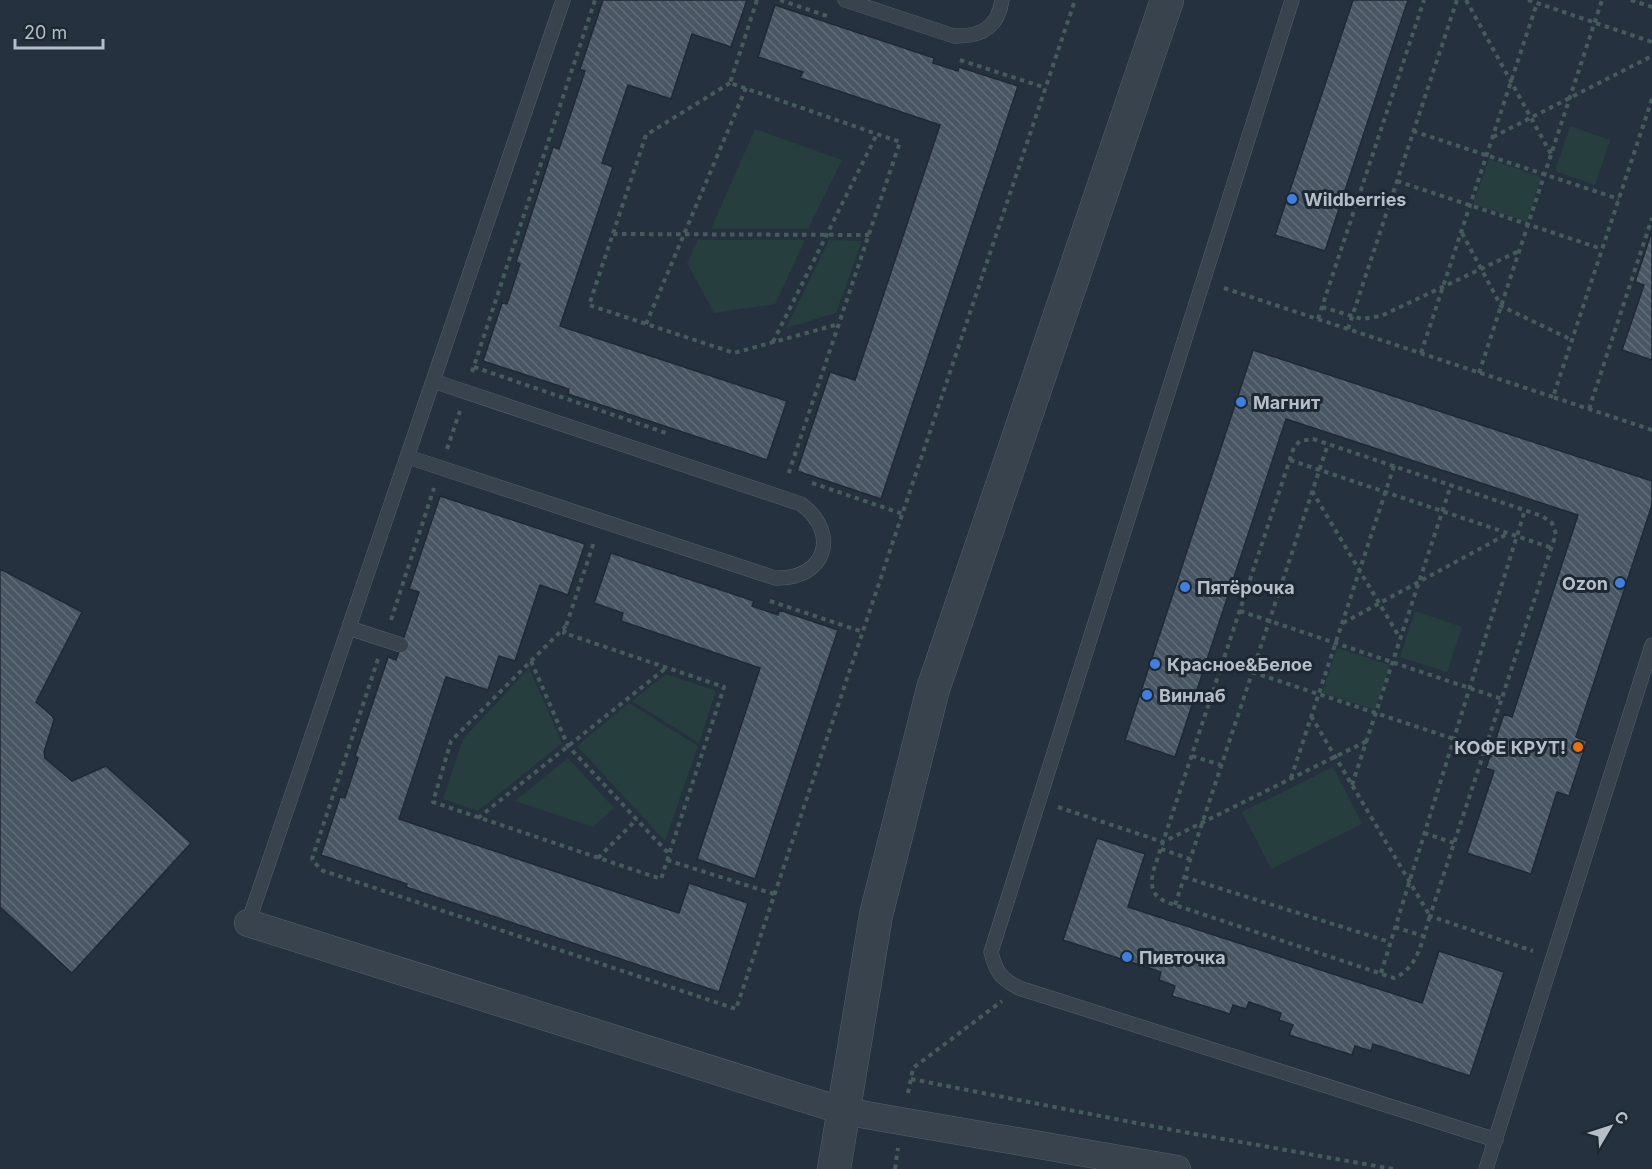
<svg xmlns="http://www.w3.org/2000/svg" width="1652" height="1169" font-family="Inter,sans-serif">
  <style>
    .park { fill: #273e3f }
    .building { fill: url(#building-back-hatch); stroke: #1f2a35; stroke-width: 1.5 }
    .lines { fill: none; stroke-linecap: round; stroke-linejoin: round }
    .service-casing { stroke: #56616c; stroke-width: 15 }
    .minor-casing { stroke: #56616c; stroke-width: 28 }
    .tertiary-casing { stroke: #56616c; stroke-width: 34 }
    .path { stroke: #455b5c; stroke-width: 4; stroke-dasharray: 4.5 4.5; stroke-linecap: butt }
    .service { stroke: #38434e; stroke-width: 14 }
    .minor { stroke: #38434e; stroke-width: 27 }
    .tertiary { stroke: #38434e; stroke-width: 33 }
    .shop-dot { fill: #3f7fe0; stroke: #1d2833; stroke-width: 2 }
    .food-dot { fill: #e8710a; stroke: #1d2833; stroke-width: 2 }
    .labels { text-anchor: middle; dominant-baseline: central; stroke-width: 6; stroke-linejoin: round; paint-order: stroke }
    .poi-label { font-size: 18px; font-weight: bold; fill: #b5bec9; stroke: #1d2833; text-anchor: start }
  </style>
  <defs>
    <pattern id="building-back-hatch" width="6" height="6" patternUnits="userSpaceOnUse" patternTransform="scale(1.5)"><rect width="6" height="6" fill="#495764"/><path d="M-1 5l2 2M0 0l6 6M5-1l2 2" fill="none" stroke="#616d79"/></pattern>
  </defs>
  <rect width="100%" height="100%" fill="#25313e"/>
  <!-- park -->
  <path class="park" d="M1570 126 1610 140 1595 185 1555 171Z
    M755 129 842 160 808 229H711Z
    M1489 159 1541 177 1527 222 1473 204Z
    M698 240H805L775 304 714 313 687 263Z
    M829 240 862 241 836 313 786 328Z
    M1415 611 1462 627 1447 672 1400 657Z
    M1337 648 1390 665 1375 710 1322 693Z
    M529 668 562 743 478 811 443 799 463 739Z
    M666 674 716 691 699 743 632 701Z
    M629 703 698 746 665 841 577 746Z
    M568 758 614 808 593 827 515 801Z
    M1333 767 1362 824 1271 869 1242 812Z"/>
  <!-- building -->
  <path class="building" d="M603 0H747L731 47 692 34 671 99 628 85 602 163 613 167 560 326 787 401 767 460 568 394 569 389 483 361 502 303 507 304 520 264 516 262 553 147 559 149 585 71 580 69Z
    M1353 0H1408L1325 251 1275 235Z
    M775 5 934 58 933 63 958 71 959 67 1018 86 881 499 797 471 830 372 855 380 940 125 800 78 803 72 758 57Z
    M1652 231V360L1622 350 1644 285 1635 282Z
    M1253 350 1652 481V505L1576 737 1587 741 1569 796 1557 792 1531 874 1467 853 1494 771 1486 768 1504 714 1512 717 1578 515 1286 419 1175 757 1125 740Z
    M440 496 585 544 568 595 540 585 515 661 499 656 488 690 446 677 399 819 679 913 689 883 748 903 719 992 406 887 407 884 321 855 340 797 345 798 358 758 355 756 388 657 396 660 408 625 419 592 409 589Z
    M611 553 754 601 752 606 778 615 779 610 838 630 755 879 697 859 760 668 621 621 623 613 594 603Z
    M0 569 82 612 36 702 52 716 54 720 44 752 45 758 72 781 106 766 191 843 72 973 0 907Z
    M1097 838 1145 854 1128 907 1422 1003 1439 951 1504 972 1470 1076 1373 1044 1371 1051 1355 1046 1352 1055 1289 1035 1293 1025 1279 1020 1281 1013 1249 1002 1246 1009 1233 1005 1230 1014 1172 996 1175 986 1159 980 1161 972 1063 940Z"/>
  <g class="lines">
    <!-- service casing -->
    <g class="service-casing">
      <path id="service" d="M845 0 954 36C980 37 998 28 1002 0
        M1292 0 991 952C996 972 1000 978 1019 988L1496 1140
        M408 457 775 578C825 580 841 534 801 504L433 381
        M349 628 401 645
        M248 923 563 0
        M1486 1169 1652 645"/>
    </g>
    <!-- minor casing -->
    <g class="minor-casing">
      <path id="minor" d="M248 923 843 1111 1177 1169"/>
    </g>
    <!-- tertiary casing -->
    <g class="tertiary-casing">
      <path id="tertiary" d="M834 1169 876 915 933 689 1167 0"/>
    </g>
    <!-- path -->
    <path class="path" d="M757 0 730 83 900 142 788 475
      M780 0 830 17
      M1466 0 1551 154
      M1528 0 1652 42
      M1631 0 1652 7
      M960 60 1046 88
      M730 83 646 135 589 305 734 353 839 324
      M1652 99 1553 397 1652 430
      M1413 131 1619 199
      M1493 137 1652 56
      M1397 181 1602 249
      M1462 233 1501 306 1572 340
      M613 234 869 235
      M1224 288 1553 397
      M1322 307 1362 319 1381 316 1519 251
      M1318 319 1424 0
      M646 324 746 88
      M1348 329 1457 0
      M773 342 877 134
      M1421 353 1537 3
      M474 367 669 434
      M472 372 595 0
      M1479 373 1602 0
      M1589 409 1652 218
      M447 449 460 411
      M1290 460 1552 548
      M812 483 903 514
      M1312 491 1400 638
      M770 601 863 632
      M1240 611 1502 699
      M391 620 434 488
      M1343 623 1509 533
      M566 626 451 741 433 802 661 879 724 687 564 633 566 626 594 542
      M378 659 312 859 321 870 736 1009 1075 0
      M531 661 568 746 669 854
      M1252 672 1454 739
      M1311 716 1430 916C1422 939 1419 968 1394 978L1175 905C1156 899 1149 893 1153 872L1294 447 1300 441 1313 439 1542 516 1552 523 1556 534 1430 916 1533 951
      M1192 756 1221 765
      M1291 778 1394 466
      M1352 785 1451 485
      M1058 807 1163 842 1367 741
      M478 818 666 668
      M1424 833 1454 843
      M1161 849 1190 859
      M598 858 637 819
      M667 860 774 894
      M1184 877 1390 942
      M1175 905 1328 444
      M1395 927 1423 936
      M1381 973 1525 510
      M911 1079 1167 1129 1393 1169
      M908 1093 913 1068 1002 1001
      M895 1169 898 1148"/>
    <!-- service -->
    <use href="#service" class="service"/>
    <!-- minor -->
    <use href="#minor" class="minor"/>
    <!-- tertiary -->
    <use href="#tertiary" class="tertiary"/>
  </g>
  <!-- markers -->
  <g class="shop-dot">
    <circle cx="1292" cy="199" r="6"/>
    <circle cx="1241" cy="402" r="6"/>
    <circle cx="1620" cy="583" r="6"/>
    <circle cx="1185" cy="587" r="6"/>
    <circle cx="1155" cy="664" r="6"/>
    <circle cx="1147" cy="695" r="6"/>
    <circle cx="1127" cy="957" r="6"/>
  </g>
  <circle class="food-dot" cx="1578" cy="747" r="6"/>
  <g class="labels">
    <!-- poi labels -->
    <g class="poi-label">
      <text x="1304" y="199">Wildberries</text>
      <text x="1253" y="402">Магнит</text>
      <text x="1608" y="583" text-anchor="end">Ozon</text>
      <text x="1197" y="587">Пятёрочка</text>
      <text x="1167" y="664">Красное&amp;Белое</text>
      <text x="1159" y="695">Винлаб</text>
      <text x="1566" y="747" text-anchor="end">КОФЕ КРУТ!</text>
      <text x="1139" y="957">Пивточка</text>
    </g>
  </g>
  <!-- north arrow -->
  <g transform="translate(1610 1127) rotate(51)" stroke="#1d2833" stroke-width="4.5" paint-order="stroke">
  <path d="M0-4.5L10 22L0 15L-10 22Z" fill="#b5bec9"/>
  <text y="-9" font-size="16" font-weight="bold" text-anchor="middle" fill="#b5bec9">С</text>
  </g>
  <!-- scale -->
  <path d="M15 39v9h88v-9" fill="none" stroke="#b5bec9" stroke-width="3"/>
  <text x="24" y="39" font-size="18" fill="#b5bec9" stroke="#1d2833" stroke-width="4.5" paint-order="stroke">20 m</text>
</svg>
